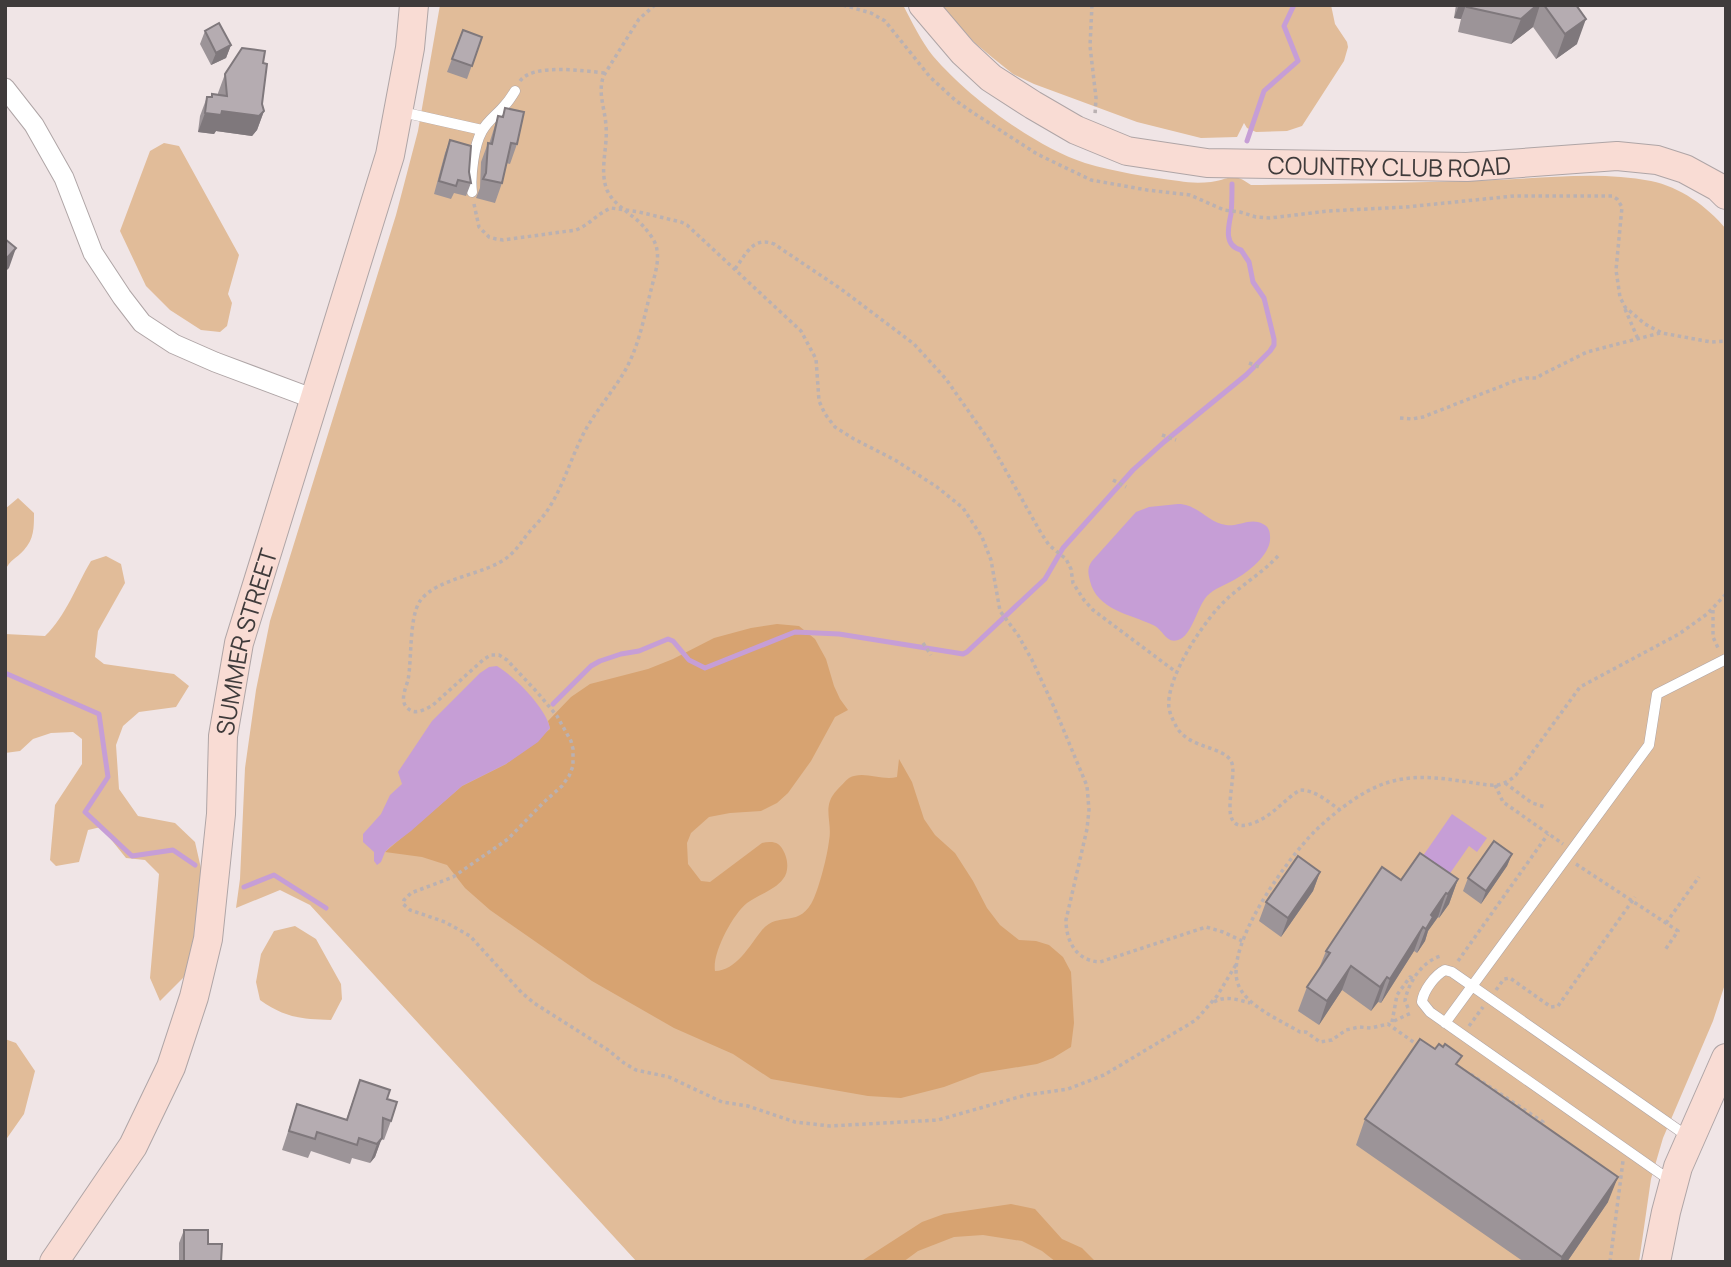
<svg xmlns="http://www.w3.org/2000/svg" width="1731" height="1267" font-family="Manrope,sans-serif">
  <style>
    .green { fill: #e1bc99 }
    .forest { fill: #d7a371 }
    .water { fill: #c69ed6 }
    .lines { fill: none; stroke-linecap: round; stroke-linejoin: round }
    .stream { stroke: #c69ed6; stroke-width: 5 }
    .lane-casing { stroke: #afa5a6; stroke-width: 11 }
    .street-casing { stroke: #afa5a6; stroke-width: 21 }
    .secondary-casing { stroke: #afa5a6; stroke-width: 30 }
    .path { stroke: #bab1b2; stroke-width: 3.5; stroke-dasharray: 3.5 3.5; stroke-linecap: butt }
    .lane { stroke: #fff; stroke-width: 10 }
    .street { stroke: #fff; stroke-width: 19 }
    .secondary { stroke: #f9dcd4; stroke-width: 28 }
    .wall { fill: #9c9498 }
    .shaded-wall { fill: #7f787c }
    .building { fill: #b5acb1; stroke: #7f787c; stroke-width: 2 }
    .labels { text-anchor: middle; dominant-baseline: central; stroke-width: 5; stroke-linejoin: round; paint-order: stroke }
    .street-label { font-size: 24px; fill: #3f3b3b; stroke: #fdf2f4 }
  </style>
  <rect width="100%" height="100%" fill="#f0e5e6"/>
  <!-- green -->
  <path class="green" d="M440 5H903C912 22 921 41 933 56 968 97 1034 146 1085 163 1115 172 1148 177 1179 181 1189 183 1201 183 1211 182 1232 179 1231 171 1251 185 1332 184 1414 183 1496 180 1547 178 1600 171 1651 181 1680 187 1707 206 1726 229V981L1713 1021 1663 1138 1651 1179 1639 1262H637L310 905 280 890 236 908 240 879 245 768 256 690 270 621 396 215 418 131Z
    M940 5H1331L1335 24 1347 42 1348 47 1344 61 1302 126 1287 131 1256 132 1247 128 1244 123 1237 137 1201 138 1137 122 1034 84 1013 74 993 58 975 43Z
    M164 143 179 146 239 255 228 294 232 303 227 326 220 332 201 330 170 310 146 286 120 231 150 151Z
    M18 498 34 513C34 528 34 539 24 550 16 559 10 559 5 571V509Z
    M106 556 121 564 125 583 98 631 95 657 104 664 174 674 189 686 176 707 139 712 123 726 116 745 119 789 138 816 175 823 195 842 205 886 201 916 185 976 160 1001 150 978 159 874 145 860 126 858 101 827 88 830 79 862 56 866 50 860 55 805 82 764V739L73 732 51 733 33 739 20 751 5 753V634L45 636C66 616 76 586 91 561Z
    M295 926 316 939 341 984 342 999 331 1020C302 1019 285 1018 260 1000L256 982 261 954 274 931Z
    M5 1039 16 1043 35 1071 24 1114 5 1141Z"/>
  <!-- forest -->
  <path class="forest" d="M777 624 799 626 815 639 826 659 834 686 840 699 848 710 835 717 811 761 788 793 777 803 761 811 730 813 709 817 691 833 687 843 688 864 701 881 710 882 762 843C767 842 773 841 778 844 787 851 791 870 783 879 775 890 758 895 747 903 733 914 712 953 715 971 736 971 750 945 762 930 779 910 800 930 814 898 820 884 827 857 829 841 833 821 821 807 837 790 841 786 845 781 849 778 863 770 881 781 897 777L899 759 912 782 924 819 935 835 955 853 973 881 987 908 1000 925 1019 940 1036 941 1049 945 1063 957 1071 972 1074 1023 1071 1047 1053 1058 1037 1064 981 1073 944 1087 901 1098 868 1096 771 1079 733 1054 674 1028 592 981 490 910 465 888 447 865 422 857 385 852 462 786 506 764 550 729 548 721 571 697 590 684 648 669 673 659 714 638 751 628Z
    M1011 1204 1035 1209 1062 1239 1082 1248 1096 1262H1056L1042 1251 1022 1241 983 1235 954 1237 918 1251 903 1262H860L922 1222 944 1214Z"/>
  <!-- water -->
  <path class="water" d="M1178 504C1198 504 1208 523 1226 525 1239 527 1250 517 1263 524 1268 526 1270 531 1270 536 1272 554 1248 572 1234 580 1225 585 1215 588 1207 596 1197 607 1192 636 1178 640 1166 644 1163 629 1153 625 1130 614 1097 610 1090 581 1088 573 1087 568 1092 561L1136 512 1149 507Z
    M497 666C515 677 546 708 550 728L538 742 506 764 462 786 411 831 390 847 385 852 381 862 377 865 374 861V852L363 842V834L381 814 390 795 402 784 398 772 432 721 480 673 489 667Z
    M1452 814 1487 838 1477 852 1469 846 1444 882 1418 863Z"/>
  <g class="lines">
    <!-- stream -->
    <path class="stream" d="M1247 141 1264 91 1298 61 1284 26 1294 5
      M5 673 99 714 108 777 85 812 132 856 173 850 195 865
      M553 704 591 666 600 661 621 654 639 651 668 639 673 641 689 660 705 668 795 632 839 634 957 653 963 654 967 652 1045 579 1063 548 1133 470 1164 442 1246 375 1270 351 1274 345V339L1264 298 1253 282 1249 262 1241 250C1224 246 1228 228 1231 214 1232 205 1232 194 1232 184
      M244 887 274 875 326 908"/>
    <!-- lane casing -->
    <g class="lane-casing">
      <path id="lane" d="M402 112 482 130
        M472 192C470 176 474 145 482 131 488 120 498 114 505 105 509 101 512 96 515 91
        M1445 1023 1649 745 1657 694 1726 659
        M1671 1181 1430 1012 1422 1002C1423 991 1435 975 1445 970L1452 972 1687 1136"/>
    </g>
    <!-- street casing -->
    <g class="street-casing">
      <path id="street" d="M5 88 34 125 64 178 93 253 122 297 142 323 174 344 215 362 314 399"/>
    </g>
    <!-- secondary casing -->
    <g class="secondary-casing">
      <g id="secondary">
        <path id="s1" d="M923 5 963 52 991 78 1033 105 1076 130 1127 151 1207 163 1467 167 1617 156 1657 160 1685 169 1718 187 1726 195"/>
        <path id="s2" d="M54 1262 133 1146 171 1067 194 997 208 939 221 814 223 736 239 643 390 155 410 48 414 5"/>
        <path d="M1656 1262 1666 1212 1678 1167 1726 1058"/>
      </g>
    </g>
    <!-- path -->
    <path class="path" d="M655 5 639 19 604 75C597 92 605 108 606 126 608 147 599 170 607 190 614 206 633 214 644 227 649 233 656 241 657 250 659 262 655 274 652 286 645 313 640 342 627 367 615 389 598 408 586 429 571 456 564 486 547 511 541 520 533 527 526 536 521 543 516 550 509 556 487 575 437 577 420 601 409 617 412 659 408 680 406 687 401 698 405 705 413 717 424 710 433 705L484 659 491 655H499L507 660 537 692 557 716 571 741 573 749V766L569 776 562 786 544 802 508 839 453 877 411 893 404 900 403 904 410 910 445 922 470 936 522 993 534 1003 608 1050 624 1063 636 1070 669 1077 722 1102 748 1106 795 1122 830 1126 938 1120 1026 1095 1068 1089 1104 1075 1196 1020 1217 996 1237 963
      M843 5 871 13 885 21 930 77 955 100 972 112 1037 154 1091 180 1147 190 1190 195 1224 210 1240 212 1256 217 1270 218 1328 211 1406 207 1514 196H1612L1617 199 1622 207 1616 270 1620 297 1625 307 1645 324 1662 333 1711 342 1726 341
      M1092 5 1090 46 1096 98 1095 115
      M520 81C533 63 584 71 605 73
      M474 204 479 227 489 237 496 239 503 240 576 230C589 225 598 213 611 208L639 212 681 222 687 225 801 331 816 359 819 401 825 414 835 427 854 439 895 460 937 487 963 508 982 537 991 560 1000 611 1018 635 1032 660 1054 707 1087 786 1089 810 1087 829 1066 920C1066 942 1077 961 1100 962L1206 927 1223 932 1242 941
      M735 269C746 254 753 236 774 244L841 289 914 344 946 379 988 439 1041 533 1049 545 1066 559 1071 569 1073 583 1084 600 1093 610 1176 672
      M1625 309 1638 339
      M1249 363 1262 368
      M1400 418 1412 419 1423 417 1517 380 1526 378H1537L1541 375 1587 352 1660 333
      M1162 435 1176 440
      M1113 480 1126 487
      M1278 556C1263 572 1245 583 1229 597 1206 617 1165 678 1169 708 1170 715 1174 722 1177 728 1191 749 1222 746 1231 761 1240 776 1211 841 1256 822 1273 815 1285 799 1300 790 1316 790 1328 802 1340 810
      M1713 610V637L1719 650
      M923 643 931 655
      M1505 783 1532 803 1545 807
      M1495 785 1503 802 1563 844
      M1576 864 1678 931 1665 950
      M1666 923 1699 877
      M1458 961 1548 834
      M1496 990 1504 979 1510 978 1551 1007 1558 1006 1635 897
      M1214 1002C1226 995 1238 1000 1250 1003
      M1408 1008 1405 1001C1408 983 1422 961 1441 956
      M1394 1021 1411 1013
      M1392 1022 1397 995 1410 977 1414 980
      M1469 1026 1483 1007
      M1419 1046 1388 1024 1371 1028 1359 1027 1346 1030 1332 1040 1320 1042 1306 1032H1300C1280 1020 1246 1006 1238 984 1224 945 1289 857 1315 831 1335 812 1360 792 1386 783 1410 775 1436 777 1460 781 1473 782 1486 786 1498 785 1505 783 1511 780 1516 775L1580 687 1679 634 1707 614 1726 594
      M1464 1073H1469L1543 1122V1128
      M1610 1262 1623 1161"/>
    <!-- lane -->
    <use href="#lane" class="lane"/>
    <!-- street -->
    <use href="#street" class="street"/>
    <!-- secondary -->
    <use href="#secondary" class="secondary"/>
  </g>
  <!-- wall -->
  <path class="wall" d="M1456 5H1576L1577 44 1556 59 1533 27 1511 44 1458 32 1461 19 1454 18Z
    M463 30 482 37 467 79 447 72Z
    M205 31 231 45 226 58 211 65 200 44Z
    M263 63 262 104 264 111 257 130 252 136 216 131 214 134 198 132 200 116 207 97H211L212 94 218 95V93L225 74Z
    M505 108 517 144 510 164 506 163 502 183 495 203 476 198 480 188 481 162 488 143 489 144 498 116 502 117Z
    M450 140 469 172 471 183 466 196 454 193 451 199 434 194 445 153Z
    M1512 854 1507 866 1481 904 1463 891 1468 878Z
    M1320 872 1313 891 1281 937 1259 921 1266 902Z
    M1458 879 1449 904 1439 918 1438 917 1428 931 1425 941 1417 953 1414 951 1381 1003 1378 1002 1371 1011 1342 990 1319 1025 1298 1011 1307 987 1318 971 1326 951 1401 880Z
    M1458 1066 1608 1202 1567 1262H1524L1356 1145 1365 1119Z
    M360 1080 387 1099 391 1121 384 1140 381 1139 375 1157 370 1163 352 1158 350 1164 311 1151 308 1158 282 1150 297 1104 346 1120Z
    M184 1230 208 1244 221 1262H179V1243Z"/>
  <!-- shaded-wall -->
  <path class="shaded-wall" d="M1459 5H1466L1461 19 1454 18Z
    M1537 5H1540L1533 27 1511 44 1521 19Z
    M1586 19 1577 44 1556 59 1565 34Z
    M231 45 226 58 211 65 216 53Z
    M222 111H264L257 130 252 136 216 131 214 134 198 132 205 113Z
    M16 248 9 268 5 272V260Z
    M1512 854 1507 866 1481 904 1486 891Z
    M1320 872 1313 891 1281 937 1288 918Z
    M1458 879 1449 904 1439 918 1448 894Z
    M1446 893 1438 917 1428 931 1425 941 1417 953 1431 915Z
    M1423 927 1414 951 1381 1003 1390 979Z
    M1351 966 1342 990 1319 1025 1327 1001Z
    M1387 977 1378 1002 1371 1011 1380 987Z
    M382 1138 375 1157 370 1163 377 1144Z
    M1618 1177 1608 1202 1567 1262H1560L1562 1257Z"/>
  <!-- building -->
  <path class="building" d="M1468 5H1537L1521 19 1467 7Z
    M1544 5H1576L1586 19 1565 34Z
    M219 23 231 45 216 53 205 31Z
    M463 30 482 37 472 66 452 59Z
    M242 48 265 51 263 63 267 64 262 104 264 111 259 116 222 111 221 115 205 113 207 97H212V94L227 96 225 74Z
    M505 108 524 112 517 144 511 143 502 183 483 179 486 173 488 143 492 144 498 116 503 117Z
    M450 140 471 146 469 172 471 183 458 180 456 186 439 181Z
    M5 239 16 248 5 260Z
    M1494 841 1512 854 1486 891 1468 878Z
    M1420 853 1458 879 1448 894 1446 893 1431 915 1433 917 1426 929 1423 927 1390 979 1387 977 1380 987 1351 966 1327 1001 1307 987 1330 953 1326 951 1382 867 1401 880Z
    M1298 856 1320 872 1288 918 1266 902Z
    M1420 1039 1435 1049 1439 1044 1443 1047 1445 1044 1462 1056 1456 1064 1618 1177 1562 1257 1365 1119Z
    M360 1080 390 1090 387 1099 397 1102 391 1121 383 1118 382 1138 377 1144 359 1138 357 1145 317 1132 315 1139 289 1131 297 1104 347 1120Z
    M184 1230H208V1244H222L221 1262H184Z"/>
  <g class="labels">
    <!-- street labels -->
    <g class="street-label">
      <text stroke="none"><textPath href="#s1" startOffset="518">COUNTRY CLUB ROAD</textPath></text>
      <text stroke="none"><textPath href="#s2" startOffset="662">SUMMER STREET</textPath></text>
    </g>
  </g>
  <!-- border -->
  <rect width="1731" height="1267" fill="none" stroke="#3f3b3b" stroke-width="14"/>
</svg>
